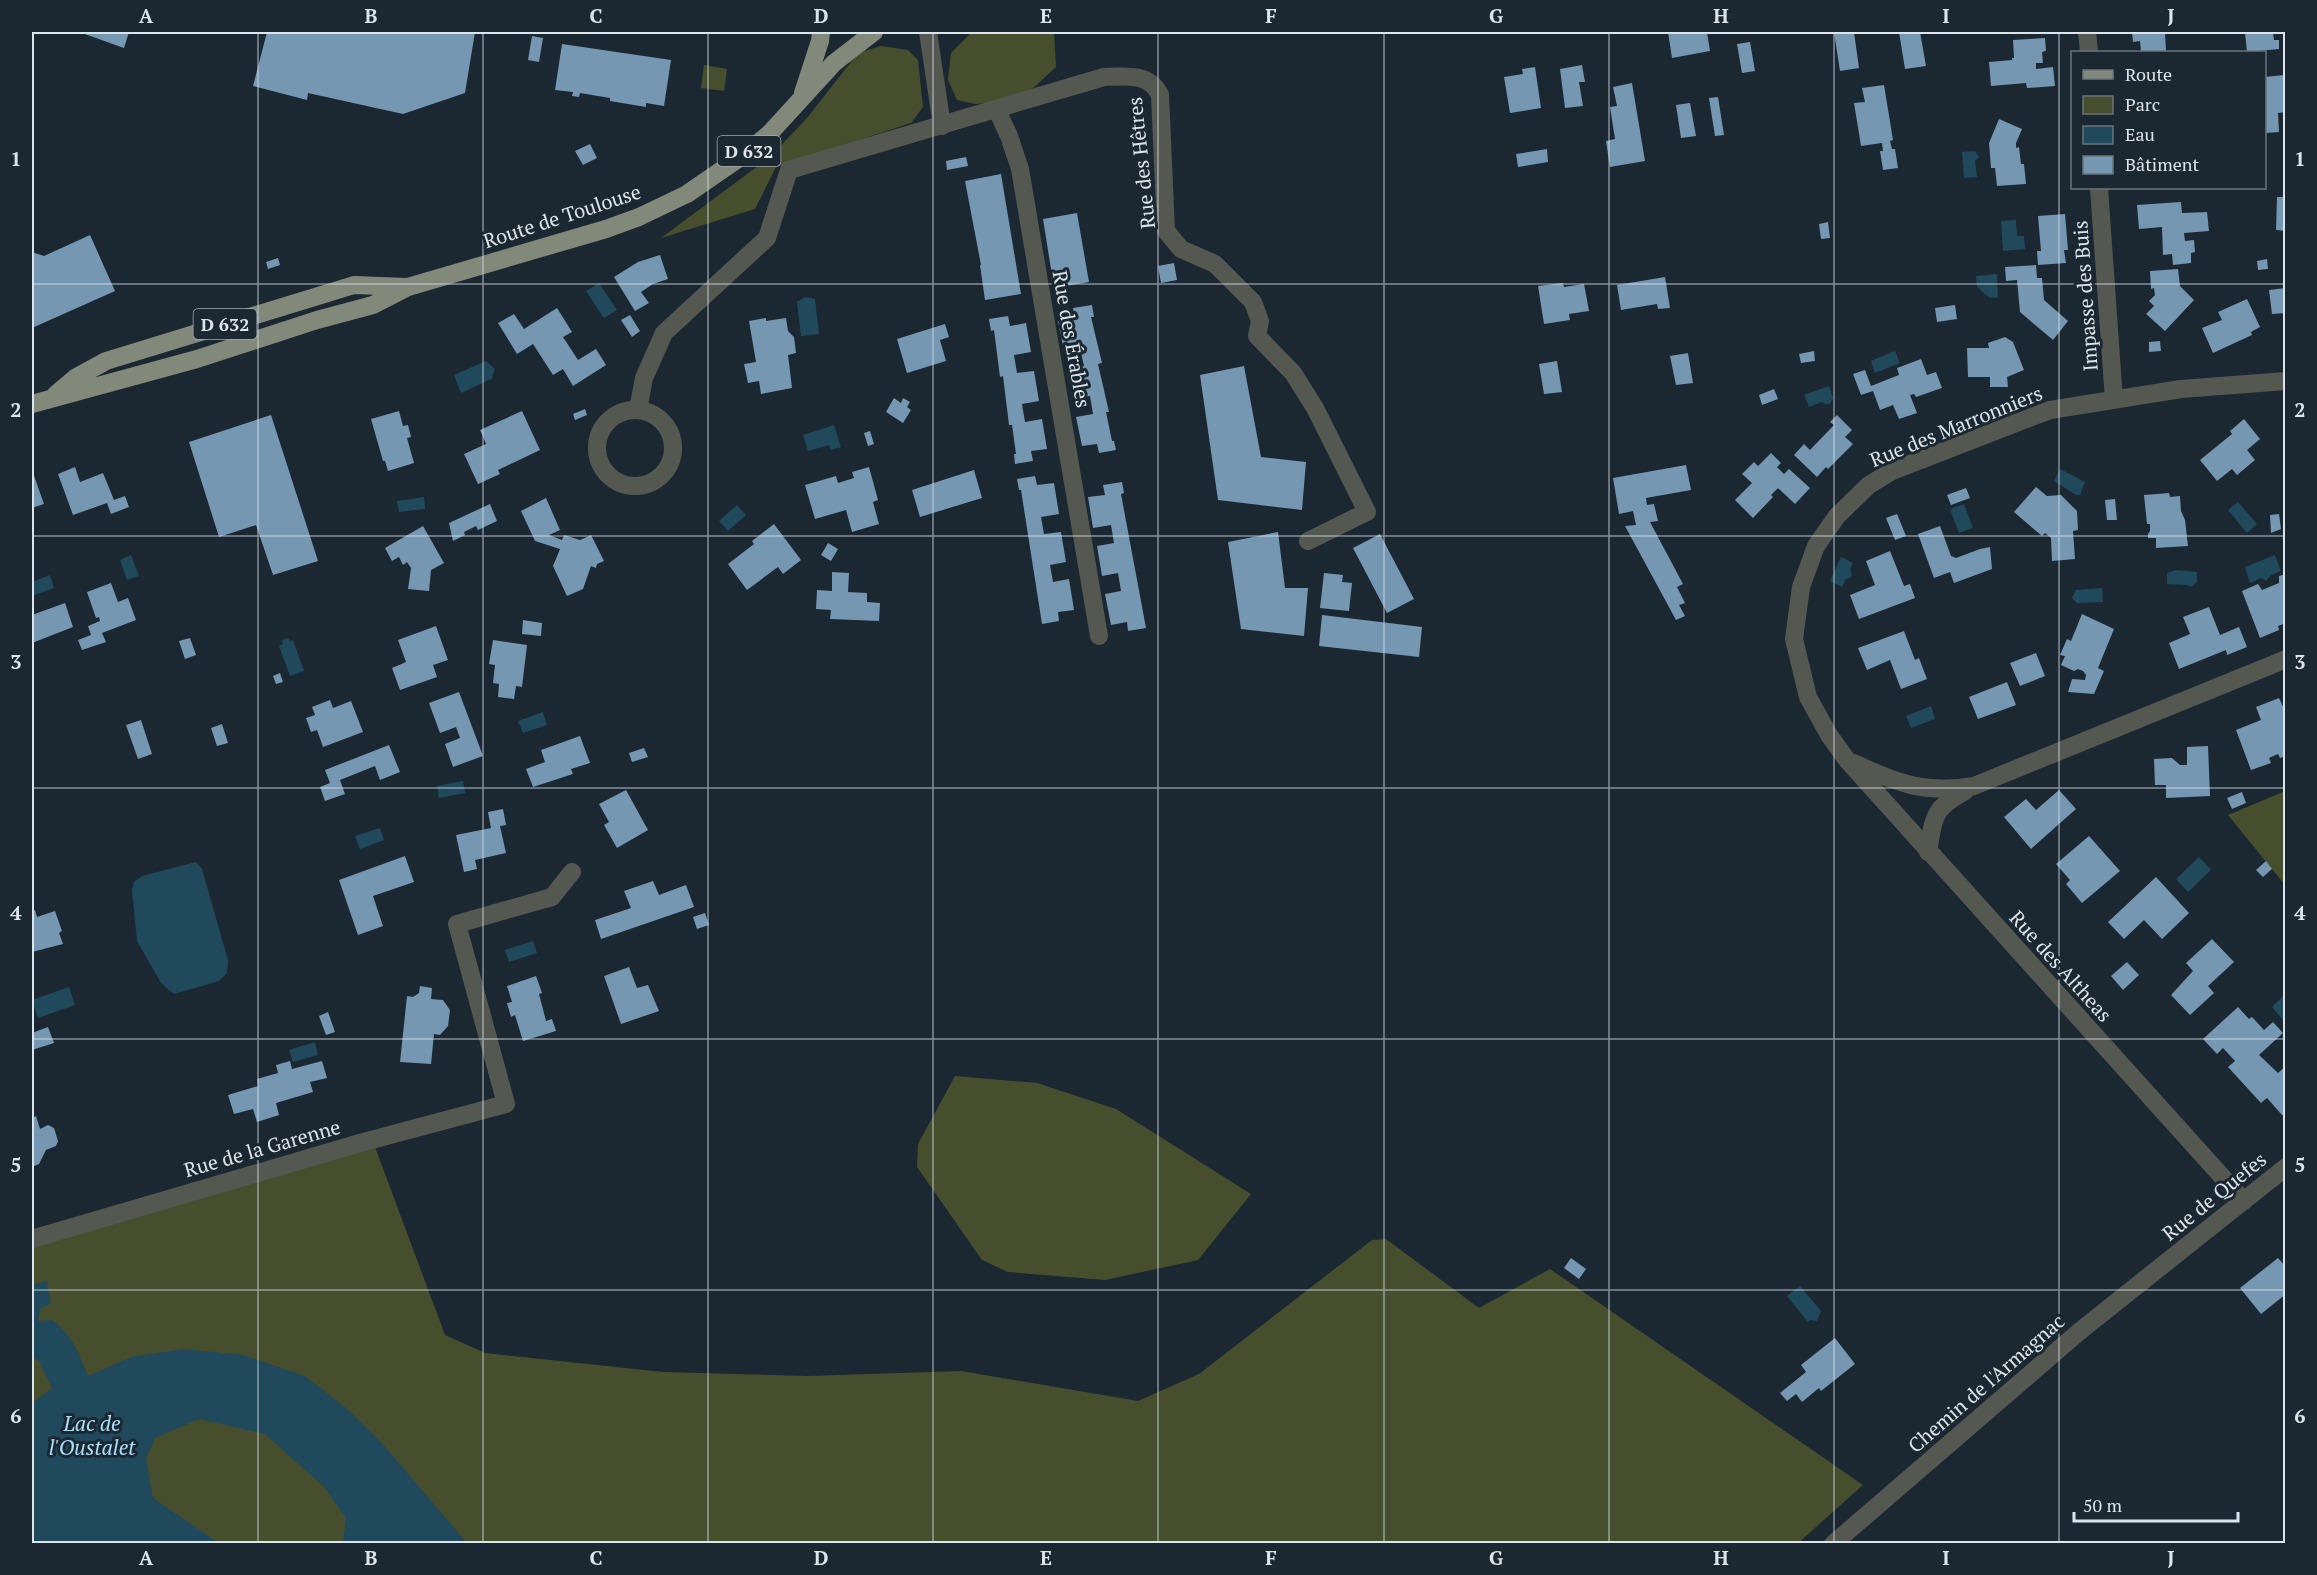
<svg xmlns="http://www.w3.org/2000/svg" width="2317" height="1575" font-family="'PT Serif',serif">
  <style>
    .green { fill: #474e2e }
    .water { fill: #20495b }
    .building { fill: #7597b1 }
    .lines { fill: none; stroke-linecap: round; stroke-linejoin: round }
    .street { stroke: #555851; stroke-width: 18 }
    .primary { stroke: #82887a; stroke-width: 18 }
    .grid { fill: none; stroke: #dde5ec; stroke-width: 1.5; stroke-opacity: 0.55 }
    .labels { text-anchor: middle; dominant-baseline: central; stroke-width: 6; stroke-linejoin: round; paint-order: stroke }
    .shield { fill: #1b2832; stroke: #a3acb4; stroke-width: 1.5 }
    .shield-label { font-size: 18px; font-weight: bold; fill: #dde5ec }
    .street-label { font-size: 20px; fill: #dde5ec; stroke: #1b2832 }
    .water-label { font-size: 21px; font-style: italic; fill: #a8e0fa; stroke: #1b2832 }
    .neatline { fill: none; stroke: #dde5ec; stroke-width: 2 }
    .grid-label { font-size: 20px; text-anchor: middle; font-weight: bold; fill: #dde5ec }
  </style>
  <rect width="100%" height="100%" fill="#1b2832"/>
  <!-- green -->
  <path class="green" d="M972 32H1054L1056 67 1031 90 994 102 975 104 957 100 948 80 951 53Z
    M881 46 908 50 918 60 923 107 911 123 776 167 755 209 661 238 770 157 807 118 851 62 864 51Z
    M704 65 727 69 724 91 701 88Z
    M2285 791V885L2228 815Z
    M955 1076 1037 1083 1116 1109 1251 1194 1198 1260 1105 1280 1008 1272 982 1260 917 1167 918 1144Z
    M375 1147 445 1335 485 1353 663 1372 808 1376 961 1371 1138 1401 1199 1374 1372 1240 1386 1239 1479 1308 1550 1269 1863 1485 1797 1544H32V1246Z"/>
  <!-- water -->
  <path class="water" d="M1975 151 1979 157 1975 161 1977 177 1964 178 1962 152Z
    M2016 220 2017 236H2024L2025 249 2003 251 2001 221Z
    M1997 274 1998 297 1990 298 1977 287 1976 276Z
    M599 283 617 310 604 318 586 291Z
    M805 297 815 299 819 334 801 336 797 302Z
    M1895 351 1900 363 1875 373 1871 361Z
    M486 361 495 369 492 376 493 378 461 393 454 375Z
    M1829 386 1833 398 1830 404H1825L1822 402 1809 407 1804 395Z
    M834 425 841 447 831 450 829 445 808 451 803 435Z
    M2060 469 2085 482 2080 495H2076L2054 481Z
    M424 497 425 509 399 512 397 501Z
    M2238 502 2257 524 2247 533 2228 510Z
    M1964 504 1973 528 1959 533 1950 509Z
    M737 505 746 515 728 531 719 521Z
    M131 555 139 576 127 580 120 560Z
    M2275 555 2281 571 2271 575 2266 581 2261 578 2250 583 2245 567Z
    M1841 557 1853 563 1850 569 1852 575 1850 578 1846 579 1842 587 1830 581Z
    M2176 570 2197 572V582L2191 587 2187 585 2167 584V573Z
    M50 575 54 588 32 596V582Z
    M2102 588 2103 602 2077 603 2072 598 2076 590Z
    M288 638 290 641 293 640 304 671 290 676 279 646 283 644 282 640Z
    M1931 706 1935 719 1911 728 1906 716Z
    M543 712 547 725 523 733 518 721Z
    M463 781 465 793 439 798 437 786Z
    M380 828 384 840 360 849 355 836Z
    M2199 857 2211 870 2188 892 2176 879Z
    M196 862 202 869 228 960 227 973 219 981 174 994 161 983 137 941 132 890 134 882 142 876Z
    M533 941 537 953 509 962 505 950Z
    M69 987 75 1005 38 1018 32 1000Z
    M2285 994V1018L2283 1020 2272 1007Z
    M315 1042 318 1055 293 1062 289 1050Z
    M47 1281 51 1303 40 1309 38 1321 53 1320C74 1339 78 1351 88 1376L131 1357 183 1349 244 1355 305 1376 346 1408 380 1441 467 1543H343L346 1518 324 1487 265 1434 199 1419 155 1438 146 1459 153 1498 219 1543H32V1403L52 1388 39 1361 32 1357V1285Z
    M1800 1286 1821 1311 1817 1321 1810 1320 1808 1322 1787 1296Z"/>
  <!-- building -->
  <path class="building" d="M79 32H129L124 48Z
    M267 32H475L465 93 403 114 308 93 307 100 253 86Z
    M1668 32H1707L1710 51 1672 58Z
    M1834 32H1854L1859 68 1840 71Z
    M1899 32H1920L1926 66 1905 69Z
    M2132 32H2165L2166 52H2141L2140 41 2133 42Z
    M2245 32H2273L2274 40H2279V49L2247 52Z
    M532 36 543 38 539 62 528 60Z
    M2045 38 2046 51 2042 52 2043 63H2036V69L2053 67 2055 86 2027 88 2026 83 1991 86 1989 62 2012 60V58H2014L2013 40Z
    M1750 42 1755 71 1742 73 1737 44Z
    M562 44 671 60 664 106 646 103V107L610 101V98L580 93 579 97 572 96 573 92 555 90Z
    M1582 65 1585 82H1579L1583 106 1565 108 1560 69Z
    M1535 67 1541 108 1510 113 1504 77 1523 74 1522 69Z
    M2284 75 2286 112 2278 113 2279 132 2265 133V77Z
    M1632 83 1645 161 1610 167 1606 141 1615 139 1610 107 1617 106 1613 87Z
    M1884 85 1893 140 1890 141 1892 149H1895L1898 168 1883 170 1880 151H1883L1882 143 1861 146 1854 103 1865 102 1862 88Z
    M1718 97 1724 135 1715 136 1709 98Z
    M1690 103 1696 136 1681 138 1676 105Z
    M1999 119 2022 129 2016 143V148L2019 147 2021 164H2024L2026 184 1997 186 1995 168H1991L1989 143Z
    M590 144 597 158 583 165 575 151Z
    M1547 149 1548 162 1518 167 1516 154Z
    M966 157 968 166 947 170 946 161Z
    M1001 174 1021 294 985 300 980 265H981L965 181Z
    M2277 197H2286V231L2276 230Z
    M2181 202 2182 213 2207 212 2209 231 2184 233 2185 241 2194 240 2195 252 2191 253V263L2173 265 2172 254 2163 255 2162 227 2139 229 2137 205Z
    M1077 213 1089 282 1054 288 1043 219Z
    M2065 214 2068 250H2064L2066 263 2038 265 2037 251H2041L2038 216Z
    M1828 222 1830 238 1821 239 1819 224Z
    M90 235 115 291 32 328V252L44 256Z
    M660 255 668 279 653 284 641 292 649 303 635 311 614 277 638 262Z
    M278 258 280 265 268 269 266 262Z
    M2267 259 2268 269 2258 270 2257 261Z
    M1174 263 1177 280 1161 283 1158 266Z
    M2036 265 2037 278H2042L2044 300 2068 321 2053 340 2020 312 2017 280 2006 281 2005 267Z
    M2178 269 2180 286 2194 300 2165 331 2146 314 2154 306 2149 301 2155 295 2154 288 2151 289 2150 271Z
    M1665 277 1670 308 1658 309 1657 304 1621 310 1617 285Z
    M1563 283 1564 287 1584 284 1589 311 1569 314 1570 320 1544 324 1538 286Z
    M2286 288V313L2272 314 2269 290Z
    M2247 299 2260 327 2251 332 2252 335 2213 353 2202 328 2222 320 2218 312Z
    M1092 305 1094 317H1091L1102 363 1098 364 1109 412H1106L1112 441H1114L1116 450 1099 453 1097 444 1082 446 1076 417 1093 414 1090 396 1073 399 1067 369 1084 366 1080 348 1064 351 1058 321 1075 318 1073 308Z
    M1955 305 1957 319 1937 322 1935 308Z
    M557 308 572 332 563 337 578 360 596 349 606 365 573 386 563 369 553 375 533 344 517 354 498 323 514 314 524 329Z
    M630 315 640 331 632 337 621 320Z
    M1008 316 1010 326 1026 323 1031 352 1014 355 1017 373 1034 371 1039 401 1022 404 1025 422 1042 419 1047 449 1031 451 1033 461 1015 464 1014 454H1016L1012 425H1009L1003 376 1000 377 994 330 991 331 989 319Z
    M766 318V321L786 318 788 331 794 337 796 353 788 355 792 388 761 394 759 381 748 383 744 364 756 362 749 321Z
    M945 324 949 337 940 340 946 361 907 373 897 339Z
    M2005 337 2013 342 2024 370 2007 377 2008 387H1990V377H1968L1967 348H1989L1988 343Z
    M2160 341 2161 351 2149 352V342Z
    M1814 351 1815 361 1801 363 1799 354Z
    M1688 353 1693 383 1676 385 1670 356Z
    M1921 359 1927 375 1936 372 1942 388 1916 397 1914 394 1910 395 1917 413 1899 419 1893 405 1880 410 1873 391 1861 395 1853 374 1865 370 1871 386 1899 375 1897 368Z
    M1557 361 1562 392 1544 394 1539 364Z
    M1244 366 1261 457 1306 462 1302 510 1218 500 1200 375Z
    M1774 389 1778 399 1762 405 1759 395Z
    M894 398 901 403 903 398 910 402 907 407 911 410 903 423 886 412Z
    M585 409 587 415 575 420 573 414Z
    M399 411 403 426 408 425 411 437 407 438 414 463 388 471 385 461H383L371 419Z
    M522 411 540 450 498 470 500 474 478 484 464 454 486 444 480 430Z
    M271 415 318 561 273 575 256 525 219 537 189 442Z
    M1837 415 1852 430 1845 437 1853 444 1828 469 1826 467 1817 477 1794 455 1804 444 1810 450 1834 425 1830 422Z
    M2244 419 2260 439 2247 450 2255 460 2237 475 2232 469 2217 481 2200 460 2232 434 2230 431Z
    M870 431 874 444 868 446 864 433Z
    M1771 453 1781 463 1777 467 1784 474 1789 469 1810 488 1795 504 1778 488 1771 495 1773 497 1753 518 1735 500 1752 483 1742 474 1754 462 1758 466Z
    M1686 465 1691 490 1646 498 1647 505 1654 504 1658 521 1650 522 1683 584 1677 587 1685 603 1679 605 1685 616 1676 620 1625 526 1636 525 1633 511 1619 514 1613 478Z
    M75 467 80 482 103 473 114 500 125 496 129 507 111 514 107 503 73 515 58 474Z
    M869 467 878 500 873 502 879 524 852 532 846 510 815 519 805 485 836 476 838 483 854 478 852 472Z
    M32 470 44 504 32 508Z
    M974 470 982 498 920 517 912 490Z
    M1035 476 1037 485 1054 483 1059 514 1041 517 1044 534 1061 532 1066 562 1050 565 1053 582 1069 579 1074 610 1058 612 1059 621 1042 624 1021 490H1019L1017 479Z
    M1122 482 1124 493 1121 494 1146 628 1128 631 1127 622 1111 625 1105 594 1121 591 1118 573 1102 576 1097 546 1114 543 1111 525 1093 528 1088 497 1105 495 1103 485Z
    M2036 487 2047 496 2061 495 2077 511 2078 530 2073 531 2075 559 2052 561 2051 538 2045 533 2042 536 2014 512Z
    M1966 488 1970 498 1951 505 1947 495Z
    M2169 493 2170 497 2180 496 2181 511 2185 520 2188 546 2156 548V538H2148V534L2150 531V524H2147L2144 495Z
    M546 498 560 530 549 535 562 540 564 535 580 540 591 535 604 561 597 564 596 568 591 566 583 589 567 596 553 566 560 549 535 541 521 511Z
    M2115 499 2117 520H2107L2105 500Z
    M490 504 497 521 478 530 476 526 464 532 465 535 453 541 449 523Z
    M1897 514 1906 536 1895 540 1886 518Z
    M2279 514 2281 529 2271 533 2270 515Z
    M774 524 801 560 783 574 778 567 747 590 728 564 754 544 752 541Z
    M423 526 444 563 431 570 429 591 408 589 411 568 407 562 403 565 399 557 392 561 385 548Z
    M1940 526 1951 556 1956 558 1980 549 1990 547 1992 569 1954 583 1950 572 1934 578 1918 534Z
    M1278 532 1285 588H1308L1304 636 1241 629 1228 542Z
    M1380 534 1414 599 1387 613 1353 548Z
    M828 543 838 549 831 561 821 555Z
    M1890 551 1904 586 1910 584 1915 598 1859 619 1850 595 1875 585 1866 561Z
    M832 572 849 573 848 592 867 593V602L880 603 879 621 830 619 831 610 816 609 817 590 832 591Z
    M1324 573 1343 575 1342 582 1352 583 1349 611 1320 608Z
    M2286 574V623L2278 626 2279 630 2260 638 2242 591 2258 584 2262 590 2279 583V576Z
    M111 583 118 602 128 598 136 620 102 633 106 642 82 650 78 640 91 635 88 626 100 621 99 617 96 618 87 592Z
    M65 603 73 627 32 643V615Z
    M2209 607 2220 635 2239 627 2247 647 2227 655 2226 650 2179 669 2169 643 2190 634 2183 617Z
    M2082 614 2114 629 2098 668 2104 671 2094 694 2068 692 2072 679 2085 680 2086 675 2083 671 2078 669 2074 671 2061 665 2065 656 2060 655 2067 639 2071 641Z
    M1322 615 1422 627 1419 657 1319 646Z
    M523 620 542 623 541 636 522 634Z
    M436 626 448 660 433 665 437 677 400 690 392 668 406 662 398 640Z
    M1904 631 1915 660 1919 658 1927 679 1901 689 1890 660 1867 670 1858 648Z
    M190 638 196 655 185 659 179 641Z
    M493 640 527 645 522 687 516 686 514 699 498 697 499 684 493 683 495 665 489 664Z
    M2036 653 2045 676 2020 686 2010 663Z
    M280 673 283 682 276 684 273 676Z
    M2007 682 2016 705 1978 719 1969 697Z
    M459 692 483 756 453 767 445 744 460 738 456 727 440 733 429 703Z
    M2279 698 2286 713V756L2280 758 2278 754 2269 758 2271 763 2251 770 2236 730 2261 720 2256 707Z
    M330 700 333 708 351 701 363 732 323 747 317 730 311 732 306 718 315 715 312 707Z
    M141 720 152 754 138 759 126 725Z
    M222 724 228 743 217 746 211 728Z
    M580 736 590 763 571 769 573 774 533 787 526 769 545 762 541 750Z
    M389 745 400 772 380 780 375 766 340 780 345 794 325 801 320 787 330 783 325 770Z
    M2208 746 2210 796 2166 798V785H2155L2154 759 2172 758 2180 765H2187V747Z
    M644 748 648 757 632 762 629 753Z
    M626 790 648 830 617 848 604 825 609 822 599 804Z
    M2059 790 2076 809 2031 849 2004 817 2026 799 2036 810Z
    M2242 792 2246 803 2232 809 2227 798Z
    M503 809 506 825 500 826 506 853 475 860 477 869 464 872 456 835 491 828 488 812Z
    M2089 836 2120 871 2082 903 2066 884 2070 880 2056 864Z
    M405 856 414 882 373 896 383 926 358 935 339 880Z
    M2266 861 2272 869 2263 877 2256 870Z
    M2156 877 2189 913 2162 939 2144 920 2124 939 2108 922Z
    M653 881 659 895 686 885 694 907 601 939 595 920 631 908 624 891Z
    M35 910 37 917 55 911 62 931 59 933 63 944 32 952V911Z
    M705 913 709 925 697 929 693 917Z
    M2212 939 2234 962 2208 986 2214 993 2190 1015 2171 995 2193 971 2186 963Z
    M2127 962 2139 975 2123 990 2111 976Z
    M629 967 637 988 648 985 659 1011 621 1024 604 976Z
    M536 976 542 993 539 994 546 1021 552 1019 556 1031 523 1041 515 1015 511 1017 507 1003 512 1002 507 986Z
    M420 986 432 988 431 999 443 1000 450 1010 448 1026 440 1035 434 1034 431 1064 400 1062 407 996 413 997 419 993Z
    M2238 1007 2249 1019 2252 1017 2264 1030 2273 1022 2283 1033 2259 1055 2278 1073 2286 1066V1115H2282L2267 1098 2261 1103 2228 1067 2235 1061 2223 1048 2217 1054 2203 1039Z
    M328 1012 335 1032 326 1035 319 1016Z
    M48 1027 54 1043 32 1050V1033Z
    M290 1061 292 1069 322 1061 327 1078 310 1082 313 1092 276 1103 279 1115 257 1122 253 1109 234 1114 228 1095 258 1086 257 1079 278 1073 276 1065Z
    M36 1116 40 1129 48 1125 54 1128 58 1141 56 1146 46 1150 39 1164 32 1167V1118Z
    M1571 1258 1586 1269 1579 1279 1564 1268Z
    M2278 1258 2286 1267V1294L2261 1314 2240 1288Z
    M1835 1338 1855 1364 1821 1391 1819 1388 1802 1402 1796 1394 1787 1401 1780 1393 1806 1372 1801 1365Z"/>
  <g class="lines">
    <!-- street -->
    <path class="street" d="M928 32 942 126
      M2087 32 2089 52
      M997 110 1009 136 1020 169 1099 636
      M2099 188 2114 400
      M597 448a38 38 0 1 1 76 0a38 38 0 1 1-76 0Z
      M638 410 644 378 664 333 767 238 789 170 1104 77C1125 76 1150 73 1160 95L1166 231 1181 249 1215 264 1253 302 1260 321 1257 336 1293 373 1315 408 1367 512 1308 541
      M1854 763C1898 784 1926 794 1974 786L2286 659
      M1928 852C1934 817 1932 809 1965 791
      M2244 1201 1847 760 1829 735 1808 697 1794 639 1801 587 1816 546 1837 516 1869 485 1892 471 2050 410 2181 389 2286 381
      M32 1239 360 1143 506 1104 457 924 552 897 572 872
      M1833 1544 2080 1331 2286 1167"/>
    <!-- primary -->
    <path class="primary" d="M803 93 820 41 821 32
      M55 395 75 378 106 361 354 285 407 287
      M32 404 197 359 317 320 373 305 408 287 606 229 639 217 687 194 745 154 769 134 834 63 874 32"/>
  </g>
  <!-- grid -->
  <path class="grid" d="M258 32V1544M483 32V1544M708 32V1544M933 32V1544M1158 32V1544M1384 32V1544M1609 32V1544M1834 32V1544M2059 32V1544M32 284H2286M32 536H2286M32 788H2286M32 1039H2286M32 1290H2286"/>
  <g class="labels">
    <!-- shield labels -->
    <g class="shield">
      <rect x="717.5" y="136" width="63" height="30" rx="4.5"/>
      <rect x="193.5" y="309" width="63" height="30" rx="4.5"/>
    </g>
    <g class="shield-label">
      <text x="749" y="151">D 632</text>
      <text x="225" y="324">D 632</text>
    </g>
    <!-- street labels -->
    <g class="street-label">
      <text transform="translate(1141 163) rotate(-96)">Rue des Hêtres</text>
      <text transform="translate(562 216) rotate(-18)">Route de Toulouse</text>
      <text transform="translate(2085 296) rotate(-94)">Impasse des Buis</text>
      <text transform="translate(1072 339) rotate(80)">Rue des Érables</text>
      <text transform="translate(1956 426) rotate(-22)">Rue des Marronniers</text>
      <text transform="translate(2061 966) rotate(48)">Rue des Altheas</text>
      <text transform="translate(262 1148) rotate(-16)">Rue de la Garenne</text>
      <text transform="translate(2214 1196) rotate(-39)">Rue de Quefes</text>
      <text transform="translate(1986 1383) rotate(-41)">Chemin de l'Armagnac</text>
    </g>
    <!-- water labels -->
    <g class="water-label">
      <text x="92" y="1423">Lac de<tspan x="92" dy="24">l'Oustalet</tspan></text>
    </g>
  </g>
  <!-- border -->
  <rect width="2317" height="1575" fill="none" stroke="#1b2832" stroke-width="66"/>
  <!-- legend -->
  <rect x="2071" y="51" width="195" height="138" fill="#1b2832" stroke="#69747c" stroke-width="1.5"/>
  <rect x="2083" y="70" width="30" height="9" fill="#82887a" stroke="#69747c" stroke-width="1.5"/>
  <text x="2125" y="81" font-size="18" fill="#dde5ec">Route</text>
  <rect x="2083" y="96" width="30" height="18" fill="#474e2e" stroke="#69747c" stroke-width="1.5"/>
  <text x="2125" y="111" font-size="18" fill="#dde5ec">Parc</text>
  <rect x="2083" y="126" width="30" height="18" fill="#20495b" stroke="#69747c" stroke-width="1.5"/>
  <text x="2125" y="141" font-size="18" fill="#dde5ec">Eau</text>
  <rect x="2083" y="156" width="30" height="18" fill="#7597b1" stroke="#69747c" stroke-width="1.5"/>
  <text x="2125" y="171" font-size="18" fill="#dde5ec">Bâtiment</text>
  <!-- scale -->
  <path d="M2074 1512v9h164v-9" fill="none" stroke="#dde5ec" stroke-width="3"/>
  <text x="2083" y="1512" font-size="18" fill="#dde5ec" stroke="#1b2832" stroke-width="4.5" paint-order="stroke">50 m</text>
  <rect x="33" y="33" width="2251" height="1509" class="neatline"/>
  <g class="grid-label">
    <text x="146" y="23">A</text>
    <text x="371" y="23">B</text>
    <text x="596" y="23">C</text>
    <text x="821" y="23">D</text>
    <text x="1046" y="23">E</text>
    <text x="1271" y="23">F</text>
    <text x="1496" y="23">G</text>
    <text x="1721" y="23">H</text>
    <text x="1946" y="23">I</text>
    <text x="2171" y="23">J</text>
    <text x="16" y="166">1</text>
    <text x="2300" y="166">1</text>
    <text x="16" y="417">2</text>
    <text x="2300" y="417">2</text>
    <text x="16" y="669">3</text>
    <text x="2300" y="669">3</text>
    <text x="16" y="920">4</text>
    <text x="2300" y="920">4</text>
    <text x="16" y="1172">5</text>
    <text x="2300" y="1172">5</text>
    <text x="16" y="1423">6</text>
    <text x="2300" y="1423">6</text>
    <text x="146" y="1565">A</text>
    <text x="371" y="1565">B</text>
    <text x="596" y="1565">C</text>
    <text x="821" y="1565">D</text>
    <text x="1046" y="1565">E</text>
    <text x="1271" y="1565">F</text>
    <text x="1496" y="1565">G</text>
    <text x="1721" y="1565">H</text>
    <text x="1946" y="1565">I</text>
    <text x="2171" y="1565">J</text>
  </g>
</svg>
